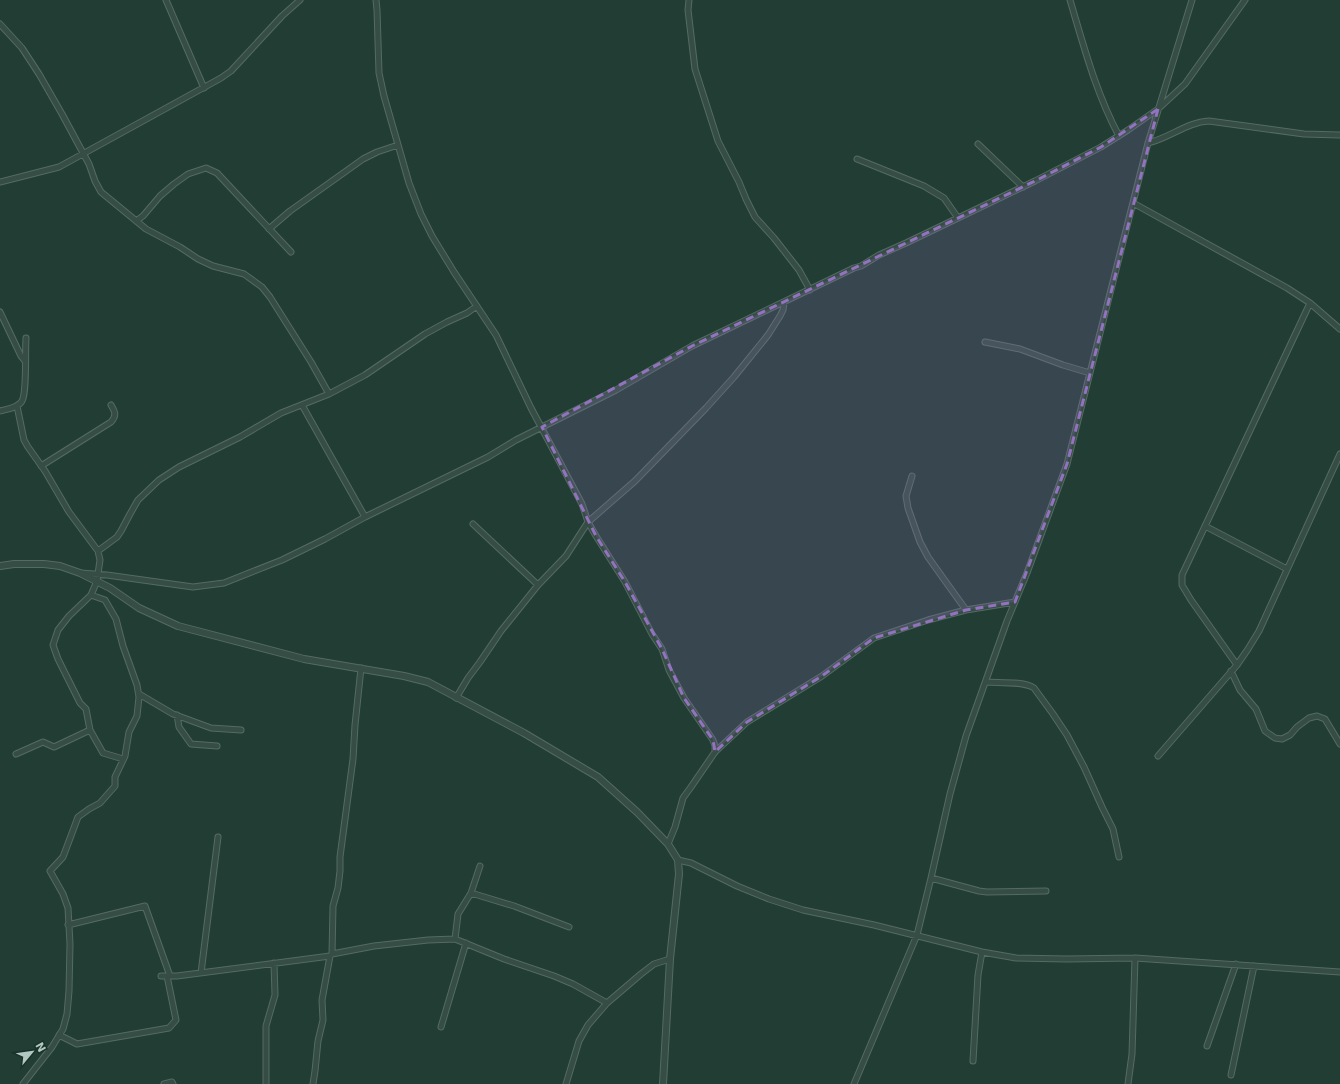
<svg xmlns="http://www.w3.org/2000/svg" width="1340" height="1084" font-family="'DejaVu Sans',sans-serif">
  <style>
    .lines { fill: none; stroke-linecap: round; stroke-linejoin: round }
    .minor-casing { stroke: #546b63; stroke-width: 7 }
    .tertiary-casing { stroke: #546b63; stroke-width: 8 }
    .minor { stroke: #364d45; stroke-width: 5 }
    .tertiary { stroke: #364d45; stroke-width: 6 }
    .marked { fill: #9372c0; fill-opacity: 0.2; stroke: #9372c0; stroke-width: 3; stroke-dasharray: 8 5; stroke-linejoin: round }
  </style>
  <rect width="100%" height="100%" fill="#223d34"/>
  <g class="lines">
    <!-- minor casing -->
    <g class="minor-casing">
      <path id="minor" d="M166 0 204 88
        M376 0 377 10 379 73 384 96 409 183 421 214 432 236 454 272 496 335 531 408 582 504 588 522 566 556 538 585 501 631 480 662 468 678 456 698
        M689 0 688 10 695 69 718 141 739 182 746 199 755 217 774 238 799 270 810 290
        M1070 0C1084 47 1096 93 1119 136
        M0 24 22 48 39 74 62 114 89 164 95 181 101 192 146 229 180 247 198 259 213 266 244 274 262 287 270 297 311 362 329 394
        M1148 143C1170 138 1187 122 1209 121L1304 134 1340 135
        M978 144 1023 187
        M857 159 924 186 944 198 958 218
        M0 182 59 167 221 78 231 71 282 16 300 0
        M1133 203 1287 288 1310 303 1340 329
        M136 221 143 216 160 196 174 184 188 174 206 168 217 173 291 252
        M269 229 290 211 363 159 377 152 398 145
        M0 312 21 356 25 361
        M985 342 1020 349 1063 365 1090 373
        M302 405 365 517
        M17 406 24 440 28 447 45 471 69 512 98 551 100 560 97 581 91 595 69 616 58 630 53 645 58 659 80 703 86 709 90 730 103 753 123 759
        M0 411C7 409 18 408 22 401 27 393 25 350 26 338
        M41 466 111 422C117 415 115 412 111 405
        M912 476 906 496 908 508 920 542 928 557 966 610
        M473 524 538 585
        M1205 526 1287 569
        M98 551 117 537 121 531 130 514 138 500 159 480 179 467 240 437 281 413 329 394 365 375 425 334 447 322 467 313 477 306
        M81 573 107 575 193 587 224 583 282 560 325 539 365 517 488 457 516 440 616 390 692 346 854 268 861 266 879 255 906 243 1035 181 1101 147 1128 130 1158 109 1185 84 1245 0
        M1237 665 1191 600 1182 585V575L1310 303
        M1231 671 1240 690 1256 709 1265 731 1275 738 1282 739 1290 735 1297 727 1309 718 1317 716 1325 719 1340 744
        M986 682C999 683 1024 681 1034 688L1053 714 1067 735 1084 767 1102 807 1113 829 1119 857
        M139 694 173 714 211 728 241 730
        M177 715 179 727 191 744 217 746
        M715 752V746L713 740 684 698 669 670 662 649 652 634 625 582 596 536 588 522 635 481 706 408 734 377 768 335 780 316 783 310 784 303
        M16 754 43 742 54 747 90 730
        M1158 756 1237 665 1248 649 1259 631 1340 454
        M668 844 675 827 683 798 691 787 715 752 747 722 822 676 874 638 928 620 966 610 1015 602
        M678 860 691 863 737 886 769 899 803 910 874 925 982 952 1016 958 1067 959 1135 958 1340 972
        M931 878 979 891 987 892 1046 891
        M471 893 514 906 569 927
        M68 925 145 906 170 976
        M455 939 458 914 471 893 480 866
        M332 954 374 946 428 940 455 939 504 959 554 976 573 984 607 1003
        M201 973 218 837
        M161 976H177L330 956
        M441 1027 466 943
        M59 1035 77 1044 169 1028 176 1020 167 976
        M1207 1046 1236 964
        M973 1061 978 975 982 952
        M1231 1075 1254 966
        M23 1084 52 1047 63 1029 67 1014 69 991 70 944 68 908 63 894 50 871 63 857 78 817 89 809 100 803 115 786V777L125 756 129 732 137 716 139 697 137 685 123 646 116 619 105 600 91 595
        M164 1084 172 1082 173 1084
        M266 1084V1026L275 995 274 963
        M313 1084 315 1071 318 1041 323 1020 322 1000 330 956 332 954 333 906 338 888 340 871V857L353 759 355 725 361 668
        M566 1084 579 1041 588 1025 607 1003 641 974 654 964 670 959
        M854 1084 917 935 931 878 950 794 966 736 1007 621 1027 573 1067 464 1148 143 1192 0
        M1128 1084 1132 1054 1135 958"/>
    </g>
    <!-- tertiary casing -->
    <g class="tertiary-casing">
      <path id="tertiary" d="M0 566 14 564H44L60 566 80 573 110 588 139 608 178 626 304 659 404 676 428 682 524 733 598 777 637 812 668 844 678 860 679 874 670 959 663 1084"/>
    </g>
    <!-- minor -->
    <use href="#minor" class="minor"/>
    <!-- tertiary -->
    <use href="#tertiary" class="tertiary"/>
  </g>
  <!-- marked area -->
  <path class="marked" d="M1158 109 1067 464 1015 602 966 610 874 638 822 676 747 722 715 752 713 740 684 698 662 649 625 582 596 536 542 427 692 346 1035 181 1101 147Z"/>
  <!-- north arrow -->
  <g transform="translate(32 1052) rotate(61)" stroke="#1b322a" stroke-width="3" paint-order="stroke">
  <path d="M0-3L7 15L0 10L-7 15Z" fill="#b1c8c2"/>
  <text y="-6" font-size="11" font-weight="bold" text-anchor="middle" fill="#b1c8c2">N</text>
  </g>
</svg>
